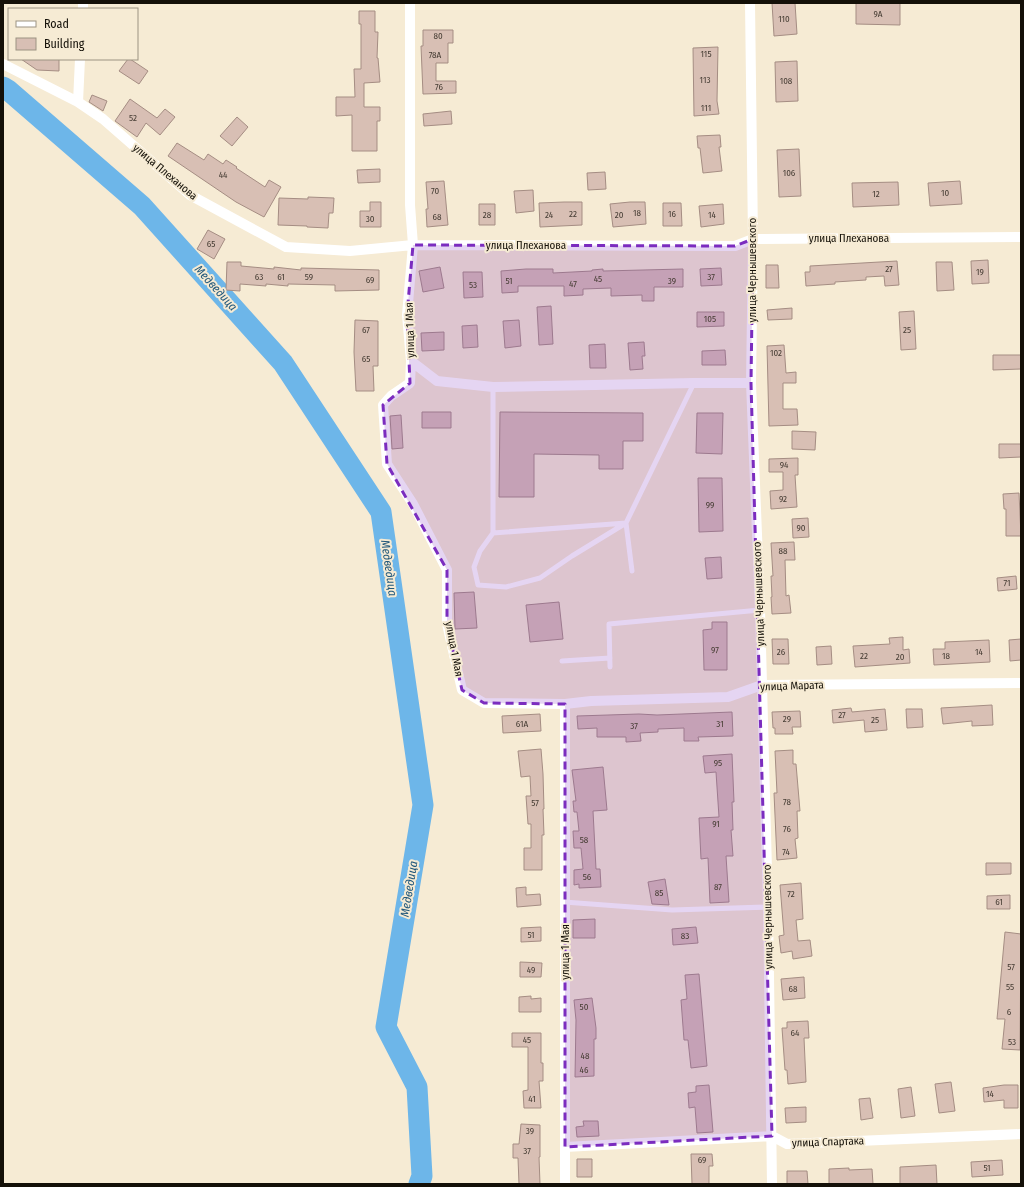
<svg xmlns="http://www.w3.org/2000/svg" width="1024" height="1187" font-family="'Fira Sans Condensed',sans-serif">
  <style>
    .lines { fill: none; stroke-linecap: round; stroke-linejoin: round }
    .river { stroke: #6db6e9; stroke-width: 21 }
    .building { fill: #d8bfb4; stroke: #a58d83 }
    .lane { stroke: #fff; stroke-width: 5 }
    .street { stroke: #fff; stroke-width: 10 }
    .marked { fill: #7b2cbf; fill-opacity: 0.2; stroke: #7b2cbf; stroke-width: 3; stroke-dasharray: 8 5; stroke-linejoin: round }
    .labels { text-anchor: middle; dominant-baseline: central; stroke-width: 4; stroke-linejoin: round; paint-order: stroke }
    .number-label { font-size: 9px; fill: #453c33 }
    .street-label { font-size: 11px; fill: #141008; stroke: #f6ebd4 }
    .water-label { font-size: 12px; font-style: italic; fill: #22587b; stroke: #f6ebd4 }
  </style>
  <rect width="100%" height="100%" fill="#f6ebd4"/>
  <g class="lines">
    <!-- river -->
    <path class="river" d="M3 87 8 90 142 206 283 363 381 512 423 805 386 1027 417 1087 422 1176 419 1184"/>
  </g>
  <!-- building -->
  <path class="building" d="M772 3H795L797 34 774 36Z
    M856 3H900V25L856 24Z
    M359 11H375V32H378L377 58H378L380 82 364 83V107H380V121H377V151H352V115L336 116V97H355L354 69H361V24H359Z
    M423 30H453V43H448V63H436V81H456V93L423 94 421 46H423Z
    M718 47 717 101 719 114 694 116 693 48Z
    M21 59H59V71L37 70Z
    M128 59H130L148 71 139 84 119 71Z
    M797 61 798 101 776 102 775 62Z
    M92 95 107 101 103 111 89 102Z
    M130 99 157 118 165 109 175 117 160 135 146 123 137 137 115 121Z
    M451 111 452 124 424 126 423 114Z
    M237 117 248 127 232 146 220 136Z
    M720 135 721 147H719L722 171 703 173 700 148H698L697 136Z
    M177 143 204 160 208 154 223 164 226 160 237 167 236 168 265 187 269 180 281 187 264 217 236 202 168 156Z
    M799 149 801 196 779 197 777 150Z
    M380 169V182L358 183 357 170Z
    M605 172 606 189 588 190 587 173Z
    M444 181 448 225 427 227 426 209H428L426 182Z
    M960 181 962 204 930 206 928 183Z
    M898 182 899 205 853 207 852 183Z
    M533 190 534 211 516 213 514 191Z
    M308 197 334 198 333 213H329L328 228 307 227V226L278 225 279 198 308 199Z
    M370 202H381V227H360V211H370Z
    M564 202H582V225L540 227 539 203Z
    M630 202H645L646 224 613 227 610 204Z
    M663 203H681L682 226H663Z
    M479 204H495V225H479Z
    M723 204 724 224 701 227 699 206Z
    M208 230 225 239 214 259 197 249Z
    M988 260 989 283 972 284 971 261Z
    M897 261 899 285 885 286 884 276 866 277V280L835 282V284L806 286 805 272H810V266Z
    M227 262H241V266L274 269V267L301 270V268L379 270V290L335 291V285L288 284V286L266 284V286L240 284V291L226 290Z
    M936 262H952L954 290 937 291Z
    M766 265H778L779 288H766Z
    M440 267 444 288 423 292 419 271Z
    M721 268 722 285 701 286 700 269Z
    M526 269H553V273L592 271V270L603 269V271L683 269V287H654V301H642V295L611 296V288L583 289V295L564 296V286H518V292L502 293 501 271Z
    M463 272H482L483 297 464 298Z
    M551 306 553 344 539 345 537 307Z
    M792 308V319L768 320 767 310Z
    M914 311 916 349 901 350 899 312Z
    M697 312H724V326L697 327Z
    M355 320 378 321V366H373L374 391H356L354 352Z
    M519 320 521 346 505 348 503 321Z
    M477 325 478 347 463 348 462 326Z
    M444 332V350L422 351 421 333Z
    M644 342 645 356H642L643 369 630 370 628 343Z
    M605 344 606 368H590L589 345Z
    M784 345 786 373 796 372V383H783V409H797L798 425 769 426 767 346Z
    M725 350 726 365H702V351Z
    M993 355H1021V369L993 370Z
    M422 412H451V428H422Z
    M500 412 643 413V441H623V469H599V455L534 454V497H499Z
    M697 413H723L722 454 696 453Z
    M401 415 403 448 392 449 390 416Z
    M792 431 816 432 815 450 792 449Z
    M999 444H1021V457L999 458Z
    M798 458V475H795L797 507 771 509 770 491 783 490V472H769V459Z
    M698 478H722L723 531 699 532Z
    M1019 493 1021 536H1006V509H1004L1003 494Z
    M808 518 809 537 793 538 792 519Z
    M794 542 795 560H785L786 596 789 595 791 613 772 614 771 597H772L771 576H773L771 543Z
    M721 557 722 578 707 579 705 558Z
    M1016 576 1017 589 998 591 997 578Z
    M474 592 477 628 455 629 454 593Z
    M559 602 563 639 530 642 526 605Z
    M712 622H727V670H704L703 630 712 629Z
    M903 637V650L909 649 910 663 855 667 853 646 890 644 889 638Z
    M772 639H788L789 664H773Z
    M1021 639V660L1010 661 1009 640Z
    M989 640 990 662 934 665 933 649H945V642Z
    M831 646 832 664 817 665 816 647Z
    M992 705 993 725 972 726V721L943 724 941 708Z
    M851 708 852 712 885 709 887 730 865 732 864 720 833 723 832 710Z
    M906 709H922L923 727 907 728Z
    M800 711 801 727H792L793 734H775V728H773L772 712Z
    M732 712 733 736 698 737 699 741H684V728L658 729V732L640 733 641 741 626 742V737H597V728L578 729 577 716 639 714 657 715Z
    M540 714 541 731 503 733 502 716Z
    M541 749 543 774 544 809H543L544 835H542V870H524V848H531V824H528L526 796H531L530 776 521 777 518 751Z
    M793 750V764H796L800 811H797L798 838 795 839 797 858 777 860 774 793H777L775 751Z
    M732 754 734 802H732L733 830H731L733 856H726L729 902 710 903 708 858 701 859 699 818 719 817 716 772 705 773 703 756Z
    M603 767 607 810 593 811 596 869H600L601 887 579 888V884L574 885V870L583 869 581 848H574L573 831H579L577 812H574L573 801H576L572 770Z
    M986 863H1011V874L986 875Z
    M665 879 669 905 652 904 648 882Z
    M801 883 803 919 796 920 798 941 810 940 812 956 793 959 792 951 781 953 779 936 784 935 780 885Z
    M526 887V895L540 894 541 905 517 907 516 888Z
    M1010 895V909H987V896Z
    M595 919V938H573V920Z
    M541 927V941L521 942V928Z
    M696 927 698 943 673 945 672 929Z
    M1005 932 1021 934 1020 1050 1002 1049 1005 1019H997Z
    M520 962 542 963 541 977H520Z
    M699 974 707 1066 691 1068 688 1040H684L681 1000 687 999 685 975Z
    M804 977 805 998 783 1000 781 979Z
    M531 996V999L541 998V1012H519V997Z
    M592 998 596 1028V1039H594V1076L575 1077 576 1020 574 1000Z
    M808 1021 809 1038H804L806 1082 788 1084 787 1070H785L782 1028H787V1022Z
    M512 1033H541V1063H543V1081H539L541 1108H524L523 1091 528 1090V1047H512Z
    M951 1082 955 1111 939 1113 935 1084Z
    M709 1085 713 1132 697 1133 695 1107 689 1108 688 1093 696 1092V1086Z
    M1004 1085H1018V1108H1004V1100L984 1102 983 1088Z
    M911 1087 915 1116 901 1118 898 1089Z
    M870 1098 873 1118 861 1120 859 1099Z
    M806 1107V1122L786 1123 785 1108Z
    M583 1121H598L599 1136 577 1137 576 1127 584 1126Z
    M521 1124 540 1125V1157H539L540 1184H519L518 1158H513V1144H519Z
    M691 1154H712L713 1166H709V1184H692Z
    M577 1159H592V1177H577Z
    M1002 1160 1003 1175 972 1177 971 1162Z
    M936 1165 937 1184H900V1167Z
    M849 1168V1170L872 1169 873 1184H829V1169Z
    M787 1171H807L808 1184H787Z"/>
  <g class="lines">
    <!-- lane -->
    <path class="lane" d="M493 387V533L480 551 474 567 478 585 506 587 540 578 572 556 626 523 632 571
      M493 533 626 523 694 383
      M562 661 610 658
      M610 667 609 624 760 610
      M564 902 672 910 768 907"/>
    <!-- street -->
    <path class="street" d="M410 3V205L413 245 407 315 411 361 410 383 391 396 383 405 387 464 413 504 447 570V624L462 690 484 703 565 704V1184
      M750 3 753 239 751 383 760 610 768 907 772 1184
      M83 9V3
      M3 64 78 102 103 119 190 195 286 247 350 251 413 245 735 246 753 239 1021 237
      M78 102 80 59
      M411 361 437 381 493 387 694 383H751
      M565 704 591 701 728 697 762 685 1021 683
      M565 1147 772 1136 787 1144 1021 1134"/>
  </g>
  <!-- marked area -->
  <path class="marked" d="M753 239 751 383 772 1136 565 1147V704L484 703 462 690 447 624V570L387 464 383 405 410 383 407 315 413 245 735 246Z"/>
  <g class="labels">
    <!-- number labels -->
    <g class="number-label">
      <text x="878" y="14">9А</text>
      <text x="784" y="19">110</text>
      <text x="438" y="36">80</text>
      <text x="706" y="54">115</text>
      <text x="435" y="55">78А</text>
      <text x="705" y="80">113</text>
      <text x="786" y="81">108</text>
      <text x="439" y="87">76</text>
      <text x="706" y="108">111</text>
      <text x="133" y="118">52</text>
      <text x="789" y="173">106</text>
      <text x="223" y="175">44</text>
      <text x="435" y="191">70</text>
      <text x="945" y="193">10</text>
      <text x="876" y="194">12</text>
      <text x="637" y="213">18</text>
      <text x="573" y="214">22</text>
      <text x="672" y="214">16</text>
      <text x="487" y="215">28</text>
      <text x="549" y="215">24</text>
      <text x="619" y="215">20</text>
      <text x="712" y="215">14</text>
      <text x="437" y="217">68</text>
      <text x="370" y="219">30</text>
      <text x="211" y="244">65</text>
      <text x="889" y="269">27</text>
      <text x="980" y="272">19</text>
      <text x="259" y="277">63</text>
      <text x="281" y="277">61</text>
      <text x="309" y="277">59</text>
      <text x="711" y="277">37</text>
      <text x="598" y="279">45</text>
      <text x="370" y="280">69</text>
      <text x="509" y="281">51</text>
      <text x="672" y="281">39</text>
      <text x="573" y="284">47</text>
      <text x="473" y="285">53</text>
      <text x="710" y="319">105</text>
      <text x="366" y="330">67</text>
      <text x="907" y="330">25</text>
      <text x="776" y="353">102</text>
      <text x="366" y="359">65</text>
      <text x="784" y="465">94</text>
      <text x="783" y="499">92</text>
      <text x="710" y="505">99</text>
      <text x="801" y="528">90</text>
      <text x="783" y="551">88</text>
      <text x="1007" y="583">71</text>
      <text x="715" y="650">97</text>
      <text x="781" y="652">26</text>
      <text x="979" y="652">14</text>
      <text x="864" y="656">22</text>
      <text x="946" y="656">18</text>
      <text x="900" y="657">20</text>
      <text x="842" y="715">27</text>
      <text x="787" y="719">29</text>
      <text x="875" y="720">25</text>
      <text x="522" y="724">61А</text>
      <text x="720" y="724">31</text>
      <text x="634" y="726">37</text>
      <text x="718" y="763">95</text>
      <text x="787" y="802">78</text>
      <text x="535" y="803">57</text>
      <text x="716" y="824">91</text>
      <text x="787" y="829">76</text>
      <text x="584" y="840">58</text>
      <text x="786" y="852">74</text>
      <text x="587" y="877">56</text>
      <text x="718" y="887">87</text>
      <text x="659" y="893">85</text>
      <text x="791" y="894">72</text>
      <text x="999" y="902">61</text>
      <text x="531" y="935">51</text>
      <text x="685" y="936">83</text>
      <text x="1011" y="967">57</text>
      <text x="531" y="970">49</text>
      <text x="1010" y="987">55</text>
      <text x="793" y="989">68</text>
      <text x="584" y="1007">50</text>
      <text x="1009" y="1012">6</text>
      <text x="795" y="1033">64</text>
      <text x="527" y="1040">45</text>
      <text x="1012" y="1042">53</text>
      <text x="585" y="1056">48</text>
      <text x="584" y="1070">46</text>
      <text x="990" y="1094">14</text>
      <text x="532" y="1099">41</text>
      <text x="530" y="1131">39</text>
      <text x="527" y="1151">37</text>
      <text x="702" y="1160">69</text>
      <text x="987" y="1168">51</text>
    </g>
    <!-- street labels -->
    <g class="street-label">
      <text transform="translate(165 172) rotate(40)">улица Плеханова</text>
      <text x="849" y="238">улица Плеханова</text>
      <text x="526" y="245">улица Плеханова</text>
      <text transform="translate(752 270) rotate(-90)">улица Чернышевского</text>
      <text transform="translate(410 330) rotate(-92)">улица 1 Мая</text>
      <text transform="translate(759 594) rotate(-92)">улица Чернышевского</text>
      <text transform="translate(454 649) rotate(79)">улица 1 Мая</text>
      <text transform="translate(792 686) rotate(-2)">улица Марата</text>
      <text transform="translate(768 917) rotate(-91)">улица Чернышевского</text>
      <text transform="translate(565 952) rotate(-90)">улица 1 Мая</text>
      <text transform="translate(828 1142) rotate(-2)">улица Спартака</text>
    </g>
    <!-- water labels -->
    <g class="water-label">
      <text transform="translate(216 288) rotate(48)">Медведица</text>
      <text transform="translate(389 568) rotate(82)">Медведица</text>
      <text transform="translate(409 889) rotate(-81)">Медведица</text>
    </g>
  </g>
  <!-- border -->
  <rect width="1024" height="1187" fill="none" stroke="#141008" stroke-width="8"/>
  <!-- legend -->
  <rect x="8" y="8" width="130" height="52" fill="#f6ebd4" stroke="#9c9382"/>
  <rect x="16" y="21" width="20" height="6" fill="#ffffff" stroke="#9c9382"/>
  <text x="44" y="28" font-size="12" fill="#141008">Road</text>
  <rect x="16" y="38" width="20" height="12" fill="#d8bfb4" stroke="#9c9382"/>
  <text x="44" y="48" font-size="12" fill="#141008">Building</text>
</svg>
